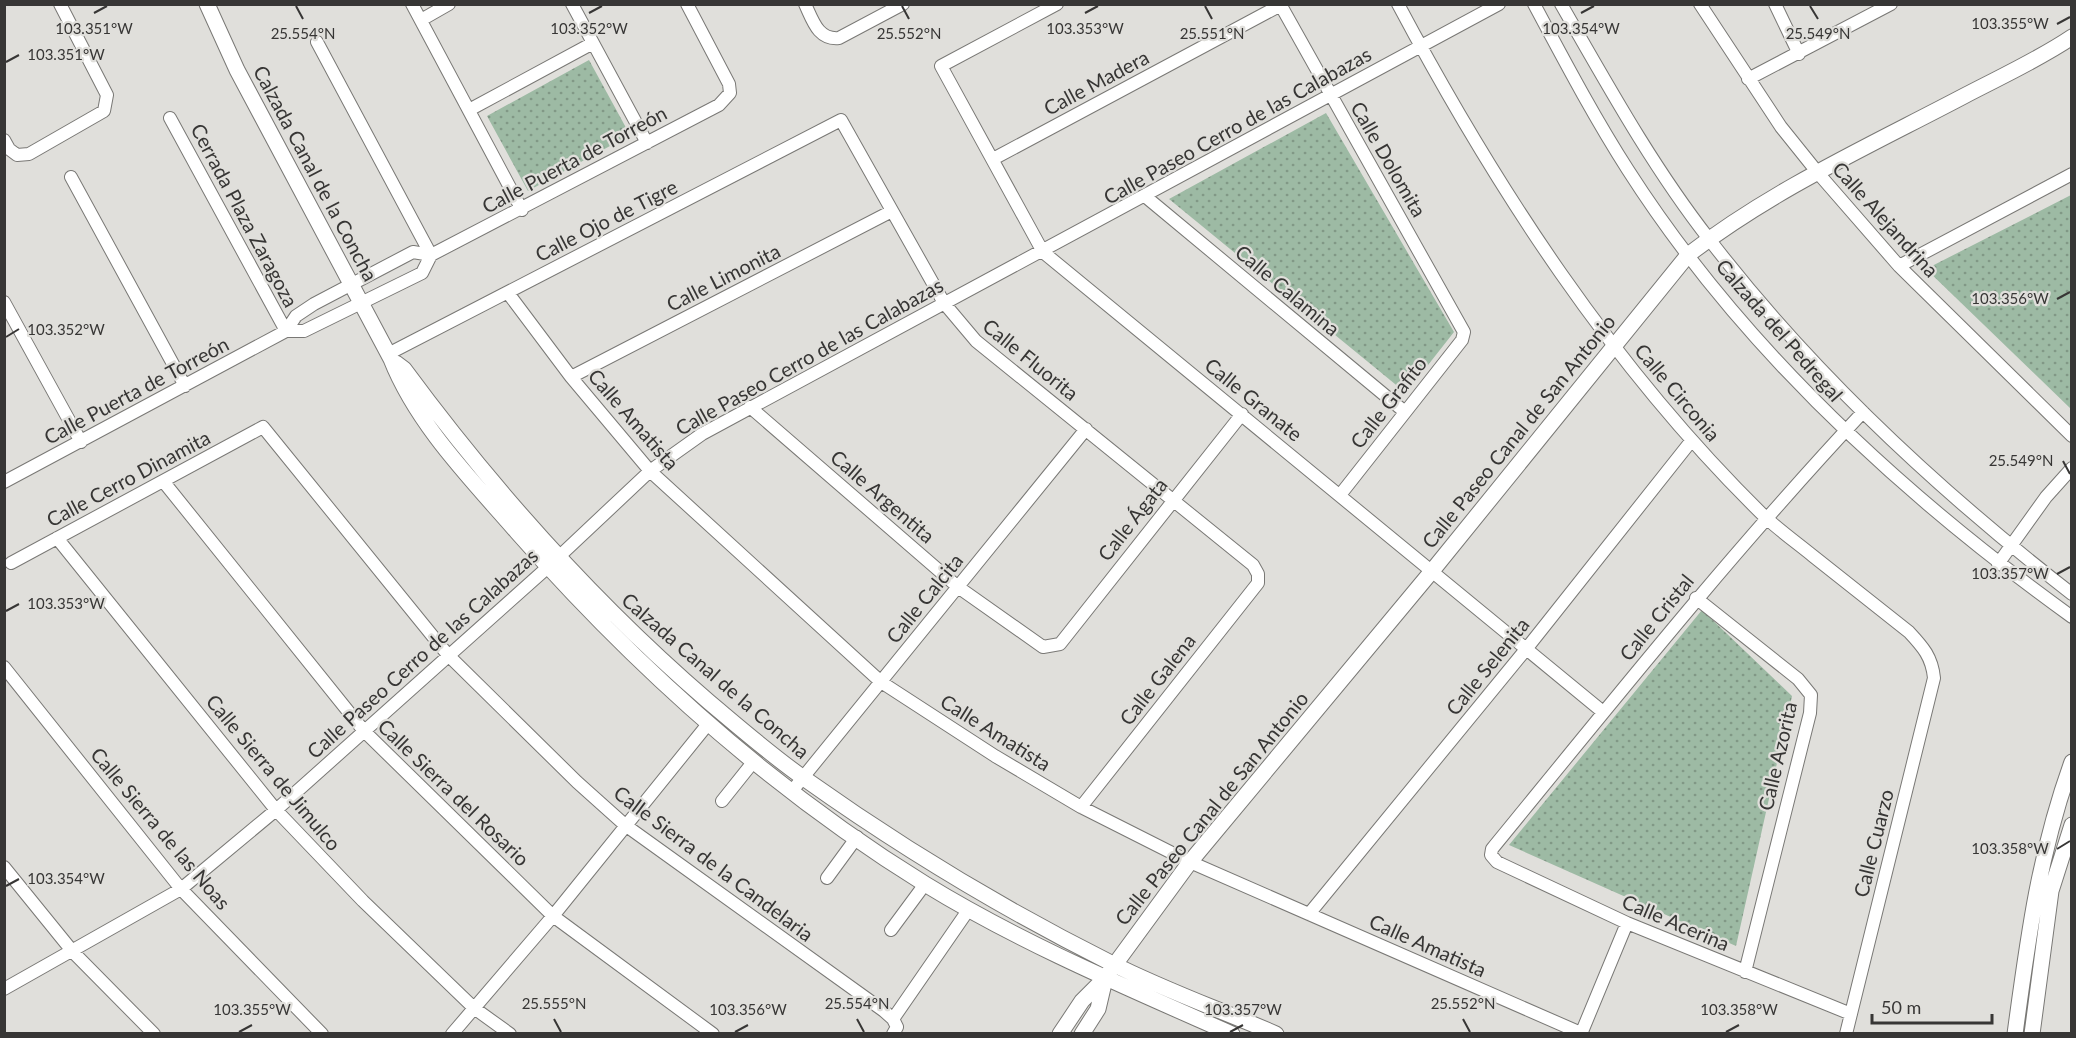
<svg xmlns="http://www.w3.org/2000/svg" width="2076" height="1038" font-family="Lato,sans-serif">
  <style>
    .park { fill: url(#park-dots) }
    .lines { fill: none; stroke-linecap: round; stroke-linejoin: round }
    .minor-casing { stroke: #797875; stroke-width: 14 }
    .tertiary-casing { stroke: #797875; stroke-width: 17 }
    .minor { stroke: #fff; stroke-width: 12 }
    .tertiary { stroke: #fff; stroke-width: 15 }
    .ticks { fill: none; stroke: #373635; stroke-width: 2 }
    .labels { text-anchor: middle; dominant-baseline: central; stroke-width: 4.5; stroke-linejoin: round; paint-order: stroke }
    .street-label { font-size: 20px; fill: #373635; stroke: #e0dfdb }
    .ticks-label { font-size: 15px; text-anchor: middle; fill: #373635; stroke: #e0dfdb; stroke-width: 4.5; stroke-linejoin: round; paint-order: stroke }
  </style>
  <defs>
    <pattern id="park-dots" width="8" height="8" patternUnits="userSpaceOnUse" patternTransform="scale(1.5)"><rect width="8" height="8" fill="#9dbaa4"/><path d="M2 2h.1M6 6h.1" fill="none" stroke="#819886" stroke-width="1.8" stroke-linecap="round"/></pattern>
  </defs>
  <rect width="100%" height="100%" fill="#e0dfdb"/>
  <!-- park -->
  <path class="park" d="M589 60 630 135 528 191 487 116Z
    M1326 113 1454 332 1406 393 1169 199Z
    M2071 195V409L1926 269Z
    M1702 610 1792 696 1736 946 1509 845Z"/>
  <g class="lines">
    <!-- minor casing -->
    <g class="minor-casing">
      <path id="minor" d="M412 4 522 210
        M572 4 647 143
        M805 4C813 21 818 40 839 38L903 4
        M1057 4 941 66 1043 252 1603 712
        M1280 4 1464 332 1462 340 1340 495
        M1398 4C1497 190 1613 368 1764 516 1779 530 1797 543 1813 556 1845 581 1877 607 1909 632 1923 647 1932 657 1934 678L1846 1034
        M1534 4C1564 60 1594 117 1628 170 1742 348 1901 494 2072 617
        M1561 4C1607 84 1652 166 1709 239 1812 373 1938 490 2072 594
        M1700 4 1781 127 1818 173 1899 266 2072 436
        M1775 4 1799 54
        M421 20 449 4
        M317 42 431 255
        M1748 79 1891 4
        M469 110 593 43
        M170 118 286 331
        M4 140 9 149 17 155 29 154 104 111 107 95 60 4
        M993 159 1281 5
        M71 177 185 386
        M1146 197 1405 412
        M1899 266 2072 174
        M508 293 571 377 650 471 881 682 995 756 1081 807 1190 862 1583 1034
        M4 302 81 442
        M286 331H304L422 273 431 255
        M388 354 841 120 944 303 976 341 1253 565 1258 574V583L1081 807
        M571 377 892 211
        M750 407 958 587 1043 647 1060 644 1242 414
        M163 481 364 731 553 916 713 1034
        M4 482 286 331 296 316 314 304 413 252 431 255 719 105 730 93 729 84 687 4
        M57 538 276 810 363 901 474 1008 510 1034
        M11 563 263 427 448 655 577 782 625 825 884 1011 893 1019 897 1027 893 1034
        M1998 564 2046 497 2072 468
        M1696 598 1798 679 1811 695 1810 713 1745 972
        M4 667 181 889 322 1034
        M792 791 1086 429
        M722 801 754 761
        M4 867 73 952 154 1034
        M827 878 857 837
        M1309 914 1527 648 1692 440
        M891 930 925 884
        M4 989 181 889 276 810 548 567 650 471 702 434 1499 4
        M1851 1014 1627 923 1497 862 1491 855 1492 849C1613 701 1732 552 1863 412
        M893 1019 969 909
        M452 1034 553 916 708 724
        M1581 1034 1627 923"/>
    </g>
    <!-- tertiary casing -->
    <g class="tertiary-casing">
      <path id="tertiary" d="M207 4 237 70 391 359C417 425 472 480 517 532 636 667 771 789 925 884 1021 943 1128 988 1232 1034
        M396 363 404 369C494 491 594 603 709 702 740 728 772 756 805 779 902 848 1005 910 1111 963 1164 990 1221 1010 1276 1034
        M1060 1034 1082 1001 1105 978 1190 862 1432 571 1688 255C1772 190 1871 145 1964 96 2000 77 2038 60 2072 37
        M1082 1034 1098 1009 1105 979
        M2015 1034C2028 938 2039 853 2072 762
        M2032 1034 2051 891 2072 825"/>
    </g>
    <!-- minor -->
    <use href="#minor" class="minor"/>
    <!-- tertiary -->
    <use href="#tertiary" class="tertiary"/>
  </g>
  <!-- ticks -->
  <path class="ticks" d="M296 6 303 19M902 6 909 19M1205 6 1212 19M1810 6 1818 19M94 13 107 6M589 13 602 6M1085 13 1098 6M1581 13 1594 6M2057 24 2070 17M6 62 19 55M2057 299 2070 292M6 337 19 329M2063 461 2070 474M2057 574 2070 567M6 611 19 604M2057 849 2070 841M6 886 19 879M554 1019 561 1032M857 1019 864 1032M1463 1019 1470 1032M239 1032 252 1025M735 1032 748 1025M1230 1032 1243 1025M1726 1032 1739 1025"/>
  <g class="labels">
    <!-- street labels -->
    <g class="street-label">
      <text transform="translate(1096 82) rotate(-28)">Calle Madera</text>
      <text transform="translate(1237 125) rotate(-29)">Calle Paseo Cerro de las Calabazas</text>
      <text transform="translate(574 159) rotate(-28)">Calle Puerta de Torreón</text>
      <text transform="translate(1389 159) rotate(60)">Calle Dolomita</text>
      <text transform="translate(316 173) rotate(62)">Calzada Canal de la Concha</text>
      <text transform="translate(245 215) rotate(62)">Cerrada Plaza Zaragoza</text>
      <text transform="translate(1886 219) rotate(48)">Calle Alejandrina</text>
      <text transform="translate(606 220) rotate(-27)">Calle Ojo de Tigre</text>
      <text transform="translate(723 277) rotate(-27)">Calle Limonita</text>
      <text transform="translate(1288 290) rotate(40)">Calle Calamina</text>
      <text transform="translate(1780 330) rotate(49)">Calzada del Pedregal</text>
      <text transform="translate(809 356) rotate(-29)">Calle Paseo Cerro de las Calabazas</text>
      <text transform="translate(1031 359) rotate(39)">Calle Fluorita</text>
      <text transform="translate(136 390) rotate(-28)">Calle Puerta de Torreón</text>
      <text transform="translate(1678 392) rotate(50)">Calle Circonia</text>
      <text transform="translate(1254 399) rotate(39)">Calle Granate</text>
      <text transform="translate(1388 402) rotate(-52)">Calle Grafito</text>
      <text transform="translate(634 419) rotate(49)">Calle Amatista</text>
      <text transform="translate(1518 431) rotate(-51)">Calle Paseo Canal de San Antonio</text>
      <text transform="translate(128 478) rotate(-28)">Calle Cerro Dinamita</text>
      <text transform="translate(883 496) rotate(41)">Calle Argentita</text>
      <text transform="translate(1132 519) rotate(-52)">Calle Ágata</text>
      <text transform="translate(924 598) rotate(-51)">Calle Calcita</text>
      <text transform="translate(1656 617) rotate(-51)">Calle Cristal</text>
      <text transform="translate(422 653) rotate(-42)">Calle Paseo Cerro de las Calabazas</text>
      <text transform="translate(1487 666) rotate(-51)">Calle Selenita</text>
      <text transform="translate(716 675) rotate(41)">Calzada Canal de la Concha</text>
      <text transform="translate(1157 679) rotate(-52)">Calle Galena</text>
      <text transform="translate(996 732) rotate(32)">Calle Amatista</text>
      <text transform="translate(1777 756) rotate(-77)">Calle Azorita</text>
      <text transform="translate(274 772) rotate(50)">Calle Sierra de Jimulco</text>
      <text transform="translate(454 792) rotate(44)">Calle Sierra del Rosario</text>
      <text transform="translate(1211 808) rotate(-51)">Calle Paseo Canal de San Antonio</text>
      <text transform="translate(161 828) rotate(50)">Calle Sierra de las Noas</text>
      <text transform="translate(1873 843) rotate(-76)">Calle Cuarzo</text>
      <text transform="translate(714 863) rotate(37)">Calle Sierra de la Candelaria</text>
      <text transform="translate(1676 922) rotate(23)">Calle Acerina</text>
      <text transform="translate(1428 945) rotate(24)">Calle Amatista</text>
    </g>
  </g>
  <g class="ticks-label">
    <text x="2010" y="29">103.355°W</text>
    <text x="94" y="34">103.351°W</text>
    <text x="589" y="34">103.352°W</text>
    <text x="1085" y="34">103.353°W</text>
    <text x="1581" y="34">103.354°W</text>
    <text x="303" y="39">25.554°N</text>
    <text x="909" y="39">25.552°N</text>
    <text x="1212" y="39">25.551°N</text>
    <text x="1818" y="39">25.549°N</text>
    <text x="66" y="60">103.351°W</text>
    <text x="2010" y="304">103.356°W</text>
    <text x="66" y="335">103.352°W</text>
    <text x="2021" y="466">25.549°N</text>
    <text x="2010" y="579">103.357°W</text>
    <text x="66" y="609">103.353°W</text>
    <text x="2010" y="854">103.358°W</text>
    <text x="66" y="884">103.354°W</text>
    <text x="554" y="1009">25.555°N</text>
    <text x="857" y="1009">25.554°N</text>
    <text x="1463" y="1009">25.552°N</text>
    <text x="252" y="1015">103.355°W</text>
    <text x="748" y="1015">103.356°W</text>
    <text x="1243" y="1015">103.357°W</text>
    <text x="1739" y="1015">103.358°W</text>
  </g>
  <!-- border -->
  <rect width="2076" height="1038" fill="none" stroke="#373635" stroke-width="12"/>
  <!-- scale -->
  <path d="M1872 1014v9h120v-9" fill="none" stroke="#373635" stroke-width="3"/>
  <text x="1881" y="1014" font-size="18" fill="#373635" stroke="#e0dfdb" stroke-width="4.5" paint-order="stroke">50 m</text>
</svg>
